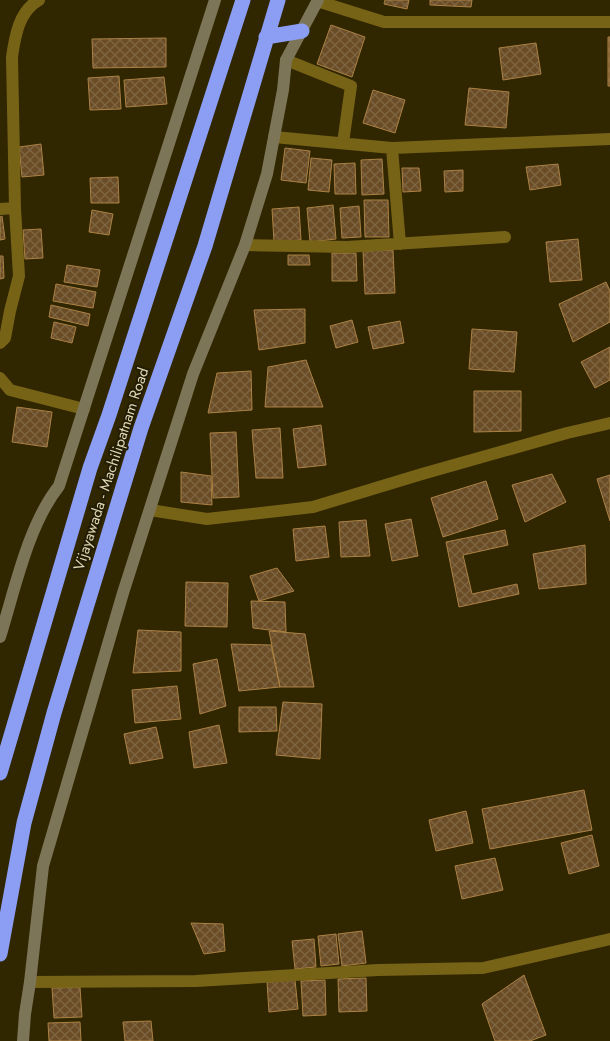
<svg xmlns="http://www.w3.org/2000/svg" width="610" height="1041" font-family="Jost,sans-serif">
  <style>
    .building { fill: url(#building-cross-hatch); stroke: #ac8144 }
    .lines { fill: none; stroke-linecap: round; stroke-linejoin: round }
    .street { stroke: #776316; stroke-width: 12 }
    .secondary { stroke: #7d7558; stroke-width: 12 }
    .highway { stroke: #8c9ef3; stroke-width: 15 }
    .labels { text-anchor: middle; dominant-baseline: central; stroke-width: 4; stroke-linejoin: round; paint-order: stroke }
    .street-label { font-size: 15px; fill: #e1d7b4; stroke: #231d06 }
  </style>
  <defs>
    <pattern id="building-cross-hatch" width="8" height="8" patternUnits="userSpaceOnUse" patternTransform="scale(1.25)"><rect width="8" height="8" fill="#6a4d26"/><path d="M0 0l8 8M0 8l8-8" fill="none" stroke="#7f6643"/></pattern>
  </defs>
  <rect width="100%" height="100%" fill="#302600"/>
  <!-- building -->
  <path class="building" d="M385 0H409L407 9 384 4Z
    M430 0H472L471 7 430 5Z
    M331 25 365 37 352 77 317 64Z
    M608 37H610V86H608Z
    M166 38V67L93 68 92 39Z
    M536 43 541 74 503 80 499 48Z
    M119 76 121 109 90 110 88 78Z
    M164 77 167 104 126 107 124 80Z
    M469 88 509 92 506 128 465 125Z
    M373 90 405 100 395 133 363 123Z
    M41 144 44 175 22 177 19 147Z
    M285 148 310 151 306 183 281 180Z
    M311 158 332 160 329 192 308 190Z
    M382 159 384 194 362 195 361 160Z
    M355 163 356 194H335L334 164Z
    M558 164 561 185 530 190 526 167Z
    M402 168H419L421 191 403 192Z
    M463 170V191L445 192 444 171Z
    M118 177 119 203H91L90 178Z
    M364 200H388L389 237H365Z
    M333 205 336 239 310 242 307 208Z
    M359 206 361 237 342 238 340 208Z
    M299 207 301 240 274 242 272 209Z
    M92 210 113 214 109 235 89 232Z
    M2 216 5 239 0 240V217Z
    M41 229 43 258 25 259 23 230Z
    M578 239 582 280 550 282 546 242Z
    M393 250 395 293 365 294 363 251Z
    M332 253H356L357 281H332Z
    M288 255H309L310 265H288Z
    M0 256H3L4 278 0 279Z
    M67 265 100 270 97 287 64 282Z
    M606 282 610 291V322L573 342 559 304Z
    M56 284 96 292 93 308 53 301Z
    M51 305 90 314 88 326 49 317Z
    M305 309V343L259 350 254 310Z
    M352 320 358 342 336 348 330 326Z
    M400 321 404 343 373 349 368 327Z
    M54 322 76 327 72 343 51 338Z
    M472 329 517 332 514 372 469 369Z
    M610 347V380L595 388 581 362Z
    M306 360 323 407H265L268 367Z
    M251 371 252 410 208 413 217 373Z
    M474 391H521V431L474 432Z
    M17 407 52 412 47 447 12 442Z
    M321 425 326 465 298 468 293 429Z
    M280 428 283 478H256L252 430Z
    M236 432 239 497 213 498 210 433Z
    M181 472 211 476 212 505 181 502Z
    M552 474 566 502 525 522 512 485Z
    M610 475V521L597 479Z
    M486 481 498 519 443 537 431 498Z
    M411 519 418 556 392 561 385 524Z
    M366 520 370 556 341 557 339 522Z
    M325 526 329 557 296 561 293 529Z
    M505 530 508 545 463 555 472 594 517 584 519 594 459 607 446 542Z
    M585 545 586 584 539 589 533 554Z
    M277 568 294 591 259 601 250 576Z
    M186 582 228 583 227 627 185 626Z
    M251 601 285 602 286 632 253 628Z
    M138 630 181 632V671L133 673Z
    M269 631 305 634 314 687H280Z
    M231 644 271 645 280 687 239 691Z
    M217 659 226 706 200 714 193 664Z
    M177 686 181 719 135 723 132 690Z
    M283 702 322 704 320 759 276 755Z
    M239 707H276L277 731 239 732Z
    M219 725 227 763 194 768 189 732Z
    M156 727 163 758 130 764 124 734Z
    M584 790 592 830 490 849 482 809Z
    M466 811 473 843 436 851 429 820Z
    M592 835 599 866 569 874 561 843Z
    M495 858 503 890 462 899 455 866Z
    M191 923 223 924 225 951 204 954Z
    M362 931 366 963 342 966 338 934Z
    M336 934 339 964 321 966 318 936Z
    M314 939 316 967 295 969 292 941Z
    M524 975 546 1035 530 1041H495L482 1004Z
    M366 978 367 1011 339 1012 338 979Z
    M295 980 298 1009 269 1012 267 982Z
    M325 980 326 1015 303 1016 301 981Z
    M80 987 82 1017 54 1018 52 988Z
    M151 1021 153 1041H125L123 1022Z
    M80 1022 81 1041H49L48 1023Z"/>
  <g class="lines">
    <!-- street -->
    <path class="street" d="M317 1 384 22H610
      M286 60 351 86 343 143
      M274 137 392 148 610 139
      M392 148 400 244
      M0 209 15 208
      M245 245 347 247 505 237
      M0 343 5 338 10 311 19 276 15 208 12 57C15 36 19 11 39 0
      M0 378 10 390 84 409
      M150 510 207 519 313 507 422 474 567 433 610 423
      M30 982 196 981 378 970 483 968 610 939"/>
    <!-- secondary -->
    <path class="secondary" d="M0 637C15 589 28 525 59 486L215 0
      M23 1041 25 1014 30 982 43 866 123 593 193 374 245 245 267 174 283 90 286 60 318 0"/>
    <!-- highway -->
    <path class="highway" d="M266 37 302 31
      M0 773 90 468 109 415 243 0
      M0 954 24 823 54 713 141 428 205 246 278 0"/>
  </g>
  <g class="labels">
    <!-- street labels -->
    <g class="street-label">
      <text transform="translate(111 469) rotate(-72)">Vijayawada - Machilipatnam Road</text>
    </g>
  </g>
</svg>
